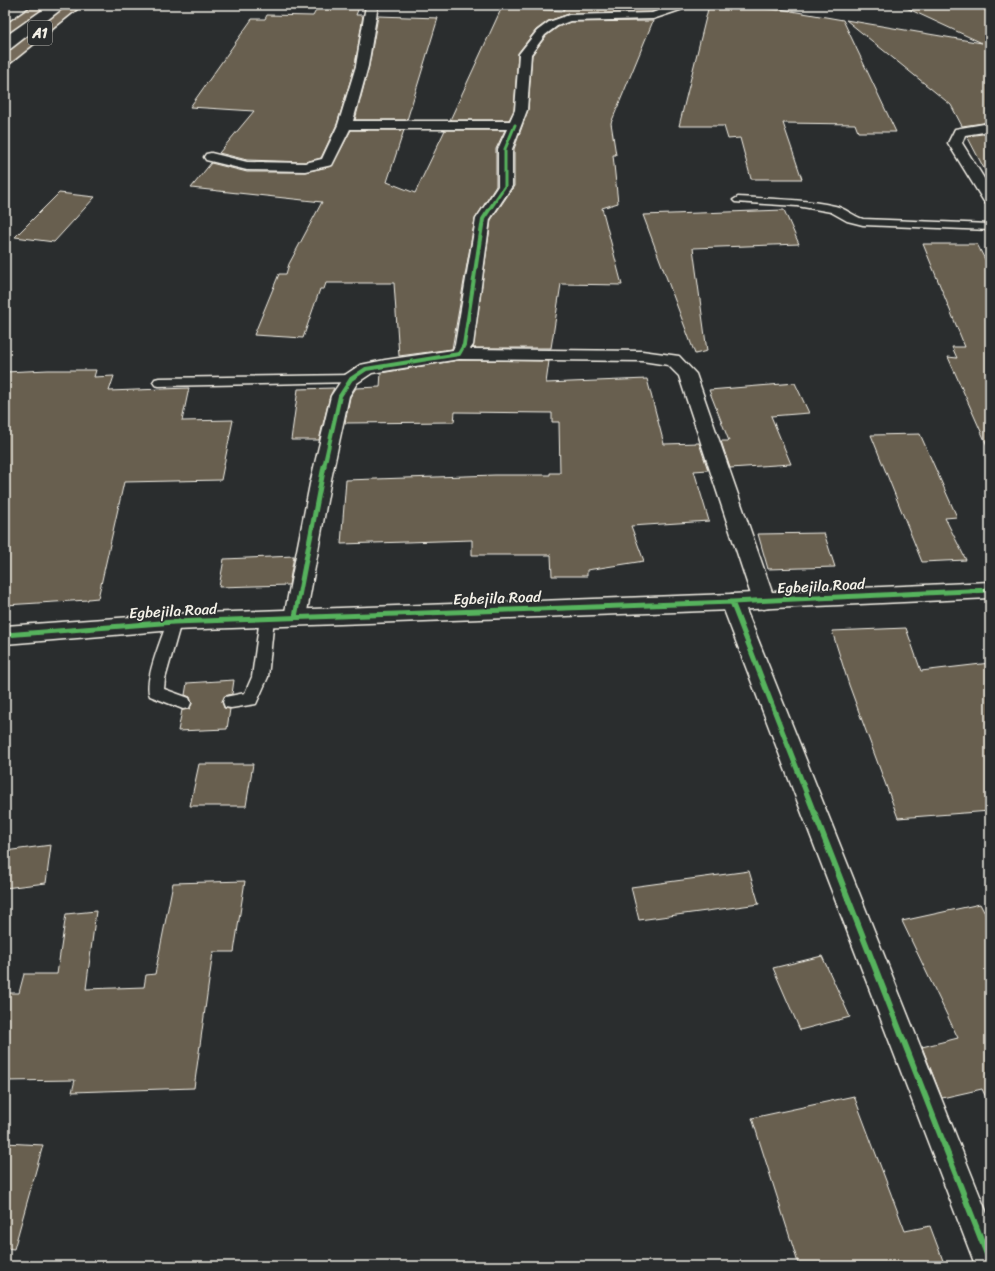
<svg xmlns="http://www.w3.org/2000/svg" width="995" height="1271" font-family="Sriracha,sans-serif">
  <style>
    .building { fill: #675f50; stroke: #f4f1e8 }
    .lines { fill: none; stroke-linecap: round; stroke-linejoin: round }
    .service-casing { stroke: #f4f1e8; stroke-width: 3 }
    .minor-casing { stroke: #f4f1e8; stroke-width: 3 }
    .tertiary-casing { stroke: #f4f1e8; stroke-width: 3 }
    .trunk-casing { stroke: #f4f1e8; stroke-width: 3 }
    .service { fill: #2a2d2e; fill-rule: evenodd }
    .minor { fill: #2a2d2e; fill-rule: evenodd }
    .tertiary { fill: #2a2d2e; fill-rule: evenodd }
    .trunk { fill: #746a5a; fill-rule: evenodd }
    .cycleway-far3-casing { stroke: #2a2d2e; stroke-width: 4.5 }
    .cycleway-far2-casing { stroke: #2a2d2e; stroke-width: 6 }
    .cycleway-far1-casing { stroke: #2a2d2e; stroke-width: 8 }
    .cycleway-casing { stroke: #2a2d2e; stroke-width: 9 }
    .cycleway-far3 { stroke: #56b35d; stroke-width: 3 }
    .cycleway-far2 { stroke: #56b35d; stroke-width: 4 }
    .cycleway-far1 { stroke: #56b35d; stroke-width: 5 }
    .cycleway { stroke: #56b35d; stroke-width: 6 }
    .labels { text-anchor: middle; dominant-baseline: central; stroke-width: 3; stroke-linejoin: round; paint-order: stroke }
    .shield { fill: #2a2d2e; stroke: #b7b6b0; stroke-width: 1 }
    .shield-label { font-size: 14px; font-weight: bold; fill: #f4f1e8 }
    .street-label { font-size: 15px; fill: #f4f1e8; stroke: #2a2d2e }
  </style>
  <rect width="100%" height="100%" fill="#2a2d2e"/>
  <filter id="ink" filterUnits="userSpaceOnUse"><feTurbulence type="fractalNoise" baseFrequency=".025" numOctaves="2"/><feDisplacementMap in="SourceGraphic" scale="8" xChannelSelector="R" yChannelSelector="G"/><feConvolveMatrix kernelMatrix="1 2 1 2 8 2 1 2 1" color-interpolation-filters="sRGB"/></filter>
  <g filter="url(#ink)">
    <!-- building -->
    <path class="building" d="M319 5H360L356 15H363L355 66 337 124 321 158 305 162 247 160 219 153 254 111 190 107 252 19H265L267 15 313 16Z
      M584 5H659L657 10 652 12 569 14 548 21 536 30 518 53 514 110 509 120H450L502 7 563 11 565 7 583 8Z
      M709 5H734L779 10 780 9 843 20 896 132H858L855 124 783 123 802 179H751L740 138 728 139 724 126H679Z
      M900 5H990V122L962 126 951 105 846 20 982 43Z
      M378 16 438 18 407 120H355L369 66Z
      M653 21 611 123 616 155H613L618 203 602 208 622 285 561 284 551 348H473L491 220 514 186V149L528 110 532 55 546 36 558 27 570 22Z
      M351 130H404L387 182 415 193 445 130H505L496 149V186L475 219 452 349 399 356 394 283H326L324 289H320L303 338 254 335 279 274H286L289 264 322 202 191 188 211 163 247 172H305L332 166Z
      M990 133V180L967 136Z
      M59 193 95 197 54 242 15 237Z
      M784 210 799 244 693 248 707 351 695 354 643 215Z
      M923 244H977L990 269V452L948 357 957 358 952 347H965Z
      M459 360 549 361 546 383 647 379 664 444 699 443 708 470 694 471 709 521 631 526 644 561 587 570V576H552L551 555H472V540L341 544 346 480 495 475H550V473H560L559 422H552V413L455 412 454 422 345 423 350 397 356 388 380 387 381 373Z
      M48 370H96L94 377 114 376 109 391 189 388 182 421 233 420 221 480 124 482 98 598 88 599V600L5 605V372Z
      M795 383 809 413 771 416 791 464 730 468 721 441H729L709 390Z
      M334 388 330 396 319 440H291L298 389Z
      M920 434 957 517 945 518 966 560 922 562 871 435Z
      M824 533 835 567 768 569 758 534Z
      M294 556 289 585 219 587 224 559Z
      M906 628 921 671 990 663V811L898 818 849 685 832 631Z
      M234 680 232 694 225 696 222 701 224 708 230 709 227 729 178 731 182 710 189 709 192 704 190 697 185 695 187 683Z
      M199 764H253L246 806H190Z
      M51 845 46 883 5 888V851Z
      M749 871 759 904 639 920 631 887Z
      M245 881 234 952H213L194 1088 72 1092 75 1080 5 1081V993H19L24 974H57L66 914 96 911 86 989 144 987 146 975 155 974 173 883Z
      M980 904 990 923V1106L982 1089 942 1098 922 1047 958 1038 902 921Z
      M822 956 850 1017 800 1030 773 968Z
      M854 1096 905 1231 930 1226 945 1266H799L752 1118Z
      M5 1143 43 1145 14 1249 5 1248Z"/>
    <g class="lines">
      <!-- service casing -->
      <g class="service-casing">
        <path id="service" d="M738 197C770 199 803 199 835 206 845 208 853 216 863 219L990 224V230L863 225 847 221 831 212 797 206 735 202 733 200Z
          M351 375 355 376 357 379 355 382 159 386 155 385 153 382 155 379 159 378Z
          M267 612 272 614 274 618 268 677 256 704 231 708 225 707 223 702 225 697 245 693 252 677 260 618 262 614Z
          M174 616 179 618 181 622 165 679 164 689 189 698 191 703 189 708 183 709 150 696C143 682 162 638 167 622L169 618Z"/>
      </g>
      <!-- minor casing -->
      <g class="minor-casing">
        <path id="minor" d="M366 5H378L368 66 353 121H510L515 110 519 54 537 31 549 22 569 15 652 13 674 5H686L683 9 653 19 570 21 557 26 545 35 531 54 527 110 512 149V186L490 219 473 345 470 349 642 351 679 356 696 374 775 601 772 607 764 609 756 607 753 601 679 376 668 365 642 361 459 359 372 373 357 383 349 396 330 484 306 617 303 623 295 625 287 623 284 617 310 484 331 396 345 375 360 365 385 360 453 350 455 345 476 219 498 186V149L507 129H350L332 165 305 171 247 170 206 160 204 157 206 154 211 153 247 162 305 163 322 159 338 125 356 66Z
          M990 123V131L965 135 962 143 990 188V204L985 203 983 200 948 143 955 129Z
          M732 594 740 596 743 602 990 1221V1266H975L974 1262 721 602 724 596Z"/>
      </g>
      <!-- tertiary casing -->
      <g class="tertiary-casing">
        <path id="tertiary" d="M990 582V598L732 610 174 630 5 644V626L174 614 732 594Z"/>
      </g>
      <!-- trunk casing -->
      <g class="trunk-casing">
        <path id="trunk" d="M34 5H47L9 32 5 33V25Z
          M69 5H82L9 64 5 65V55Z"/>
      </g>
      <!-- service -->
      <use href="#service" class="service"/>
      <!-- minor -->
      <use href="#minor" class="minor"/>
      <!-- tertiary -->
      <use href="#tertiary" class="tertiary"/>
      <!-- trunk -->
      <use href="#trunk" class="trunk"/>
      <!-- cycleway-far3 casing -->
      <g class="cycleway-far3-casing">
        <path id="cycleway-far3" d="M494 202 505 186V149L515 125"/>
      </g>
      <!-- cycleway-far2 casing -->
      <g class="cycleway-far2-casing">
        <path id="cycleway-far2" d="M324 467 340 396 351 379 366 369 459 354 464 345 483 219 495 201"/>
      </g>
      <!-- cycleway-far1 casing -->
      <g class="cycleway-far1-casing">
        <path id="cycleway-far1" d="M732 602 815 815
          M295 617 324 466
          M5 635 174 622 732 602 990 590"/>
      </g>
      <!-- cycleway casing -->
      <g class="cycleway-casing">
        <path id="cycleway" d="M815 814 990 1262"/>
      </g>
      <!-- cycleway-far3 -->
      <use href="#cycleway-far3" class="cycleway-far3"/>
      <!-- cycleway-far2 -->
      <use href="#cycleway-far2" class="cycleway-far2"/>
      <!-- cycleway-far1 -->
      <use href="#cycleway-far1" class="cycleway-far1"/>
      <!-- cycleway -->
      <use href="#cycleway" class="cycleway"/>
    </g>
  </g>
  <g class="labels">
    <!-- shield labels -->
    <rect class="shield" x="28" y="21" width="24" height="24" rx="3"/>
    <g class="shield-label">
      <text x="40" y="33">A1</text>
    </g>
    <!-- street labels -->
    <g class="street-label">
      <text transform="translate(821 586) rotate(-3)">Egbejila Road</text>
      <text transform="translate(497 598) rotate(-2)">Egbejila Road</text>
      <text transform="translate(173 611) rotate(-3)">Egbejila Road</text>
    </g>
  </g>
  <!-- margin -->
  <rect width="995" height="1271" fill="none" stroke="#2a2d2e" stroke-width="20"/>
  <rect x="10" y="10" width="975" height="1251" fill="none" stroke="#f4f1e8" stroke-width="1.5" filter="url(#ink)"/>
</svg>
